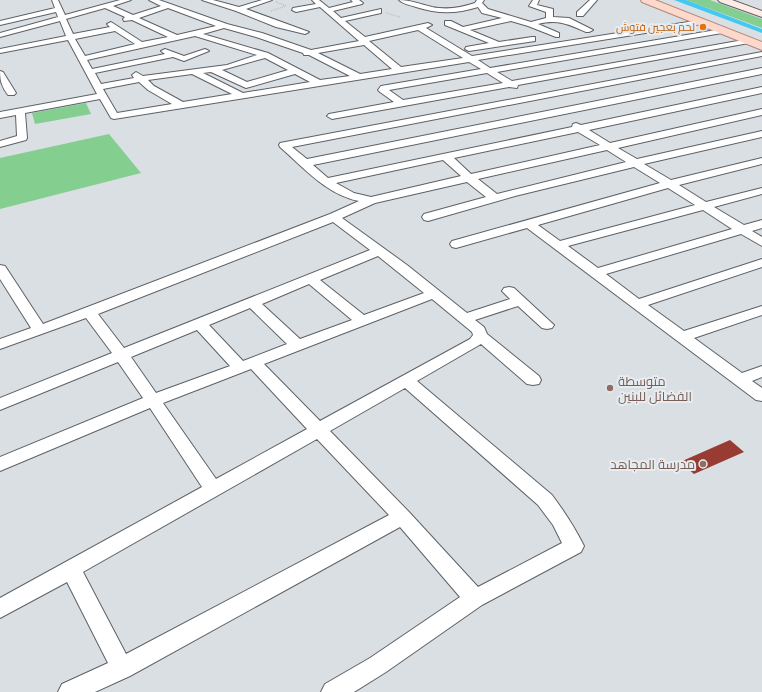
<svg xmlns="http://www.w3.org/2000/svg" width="762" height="692" font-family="'Zilla Slab',Cairo,serif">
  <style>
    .green { fill: #84ce8f }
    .water { fill: #43c8f2 }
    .building { fill: #983b33 }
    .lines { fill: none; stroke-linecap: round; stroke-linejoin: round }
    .street-casing { stroke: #5d6165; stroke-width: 2 }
    .secondary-casing { stroke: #5d6165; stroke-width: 2 }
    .primary-casing { stroke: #b1887a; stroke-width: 2 }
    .path { stroke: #a3a7ab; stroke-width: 1.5; stroke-dasharray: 0.5 1.5; stroke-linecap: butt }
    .street { fill: #fff; fill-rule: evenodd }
    .secondary { fill: #ffece5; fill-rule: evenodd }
    .primary { fill: #fed8cb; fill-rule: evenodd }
    .food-dot { fill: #e8710a; stroke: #e7ecf1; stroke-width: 1.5 }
    .education-dot { fill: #8d6e63; stroke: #e7ecf1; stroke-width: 1.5 }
    .labels { text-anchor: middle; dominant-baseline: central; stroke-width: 4; stroke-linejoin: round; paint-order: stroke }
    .far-food-label { font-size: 11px; fill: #c56008; stroke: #e7ecf1; text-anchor: end }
    .education-label { font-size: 13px; fill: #785e54; stroke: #e7ecf1; text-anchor: start }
  </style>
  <rect width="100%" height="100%" fill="#dadfe4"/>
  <!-- green -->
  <path class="green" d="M686 0H710L762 19V28Z
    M86 103 91 114 35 124 32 113Z
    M109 134 141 173 0 209V158Z"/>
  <!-- water -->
  <path class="water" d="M674 0H686L762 29V33Z"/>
  <!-- building -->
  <path class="building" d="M730 440 744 452 694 474 680 462Z"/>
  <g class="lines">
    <!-- street casing -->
    <g class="street-casing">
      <path id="street" d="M52 0H58L65 15 120 0H131L113 6 133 15 161 6 149 0H159L227 24 262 33 311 50 359 41 320 7 296 12 292 10 293 8 316 4 312 0H319L329 8 353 2 351 0H359L363 3 362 4 333 11 341 18 381 9V13L345 21 365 37 428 23 432 25 426 28 472 56 701 20 705 22 701 24 478 60 490 68 722 29 726 31 722 33 497 72 512 81 749 39 753 41 749 43 518 85 517 88 509 87 332 119 327 116 329 114 394 102 380 92 378 90 381 86 481 69 469 62 114 119 111 118 100 99 25 113 27 138 26 140 0 147V141L17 136 16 115 0 118V112L97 94 68 40 0 53V49L66 36 60 21 0 37V33L58 17 56 12 0 25V21L55 8ZM105 8 125 17 123 19 124 21 132 20 168 37 142 42 111 22 107 24 110 27 73 34 66 19ZM168 8 216 26 177 35 139 18ZM224 28 256 37 303 53 304 55H309L350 76 320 80 268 53 203 34ZM418 30 463 58 401 67 369 41ZM115 31 135 44 85 56 75 39ZM195 36 257 55 227 65 143 76 136 72 132 75 134 78 101 84 95 73 173 57 184 61 209 51 205 49 184 56 165 49 161 51 165 54 92 69 87 60ZM364 45 392 69 360 74 318 53ZM265 58 288 70 247 82 222 70ZM211 72 246 88 295 74 310 82 243 93 203 73ZM487 73 503 83 403 100 389 90ZM192 74 232 94 183 102 154 86 148 80ZM139 82 148 90 172 104 117 113 103 89Z
        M202 0H213L239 7 262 0H272L246 9 309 32 305 34 276 27 236 11Z
        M399 0C411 0 420 4 432 7 447 10 460 8 475 3L477 0H484L482 3 488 9 531 22 546 18V12L529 6 533 0H539L537 5 553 9V17L569 18 593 30 589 32H586C568 24 558 19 538 24L559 33V37H556L528 26 511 21 470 30 499 42 532 37H535V41L469 51 465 49 466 47 489 43 445 25V21H451L463 27 502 18 482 13 478 7C456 14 438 14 416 7 410 5 403 4 399 0Z
        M590 0H597L583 16H577V12Z
        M762 52V56L292 147 307 159 762 68V74L313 165 328 178 572 127 573 124 576 123 581 125 762 87V93L589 130 610 143 762 109V115L618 148 637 159 762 131V137L644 164 671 180 762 158V164L679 185 706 202 762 188V194L714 207 744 225 762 220V228L752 231 762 237V246L741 234 606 274 639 299 762 259V267L648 305 684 331 762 306V315L694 338 742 373 762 366V377L752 381 762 388V401L756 400 527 228 456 248 452 247 450 244 452 241 660 183 634 167 515 196 428 221 424 220 422 217 424 214 486 197 467 182 375 203 342 218 407 265 467 313 510 299 502 291 504 288 509 287 514 288 554 325 552 328 547 329 542 328 518 306 475 320 484 327 487 334 539 376 541 380 539 384 533 385 527 384 481 344 417 381 552 495C564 511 575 528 584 546L581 552 482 605 386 672 354 692H321L325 684 370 658 460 597 400 527 130 676 95 692H58L62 684 108 663 67 582 0 618V598L202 487 150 408 0 471V457L143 398 118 362 0 410V398L112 353 86 318 0 349V339L31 328 0 279V265L5 266 43 324 330 214 359 201C327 195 304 168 280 147L279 145 280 143ZM578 132 600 145 471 174 454 158ZM607 150 626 162 497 194 478 179ZM443 160 461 176 371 197 354 193 336 183ZM668 188 695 205 560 241 538 225ZM703 210 732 229 598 268 568 246ZM333 222 370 250 124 348 98 314ZM378 256 424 293 364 315 320 280ZM309 284 352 320 300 339 262 304ZM432 299 472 332 473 335 470 339 320 421 264 364ZM250 308 287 344 243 361 209 325ZM197 330 230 366 156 393 131 357ZM251 369 307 429 216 479 163 403ZM405 388 538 505 553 525 562 543 478 587 409 512 330 431ZM317 439 389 515 126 654 83 572Z
        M0 71 3 72 16 93 14 95H8C2 87 0 81 0 71Z"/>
    </g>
    <!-- secondary casing -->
    <g class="secondary-casing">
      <path id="secondary" d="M718 0H732L762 11V17L720 2Z"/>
    </g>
    <!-- primary casing -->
    <g class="primary-casing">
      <path id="primary" d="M641 0H655L762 42V50L642 2Z"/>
    </g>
    <!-- path -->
    <path class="path" d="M276 2 287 6
      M271 11 286 6
      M386 13 400 17"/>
    <!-- street -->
    <use href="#street" class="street"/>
    <!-- secondary -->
    <use href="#secondary" class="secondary"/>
    <!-- primary -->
    <use href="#primary" class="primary"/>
  </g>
  <!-- markers -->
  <circle class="food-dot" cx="703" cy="27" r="4"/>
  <g class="education-dot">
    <circle cx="610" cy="388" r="4"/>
    <circle cx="703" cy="464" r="4"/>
  </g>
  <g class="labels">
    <!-- far-food labels -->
    <g class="far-food-label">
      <text x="695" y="27">لحم بعجين فتوش</text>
    </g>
    <!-- education labels -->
    <g class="education-label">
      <text x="618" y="381">متوسطة<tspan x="618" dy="15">الفضائل للبنين</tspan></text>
      <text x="695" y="464" text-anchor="end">مدرسة المجاهد</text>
    </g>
  </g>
</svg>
